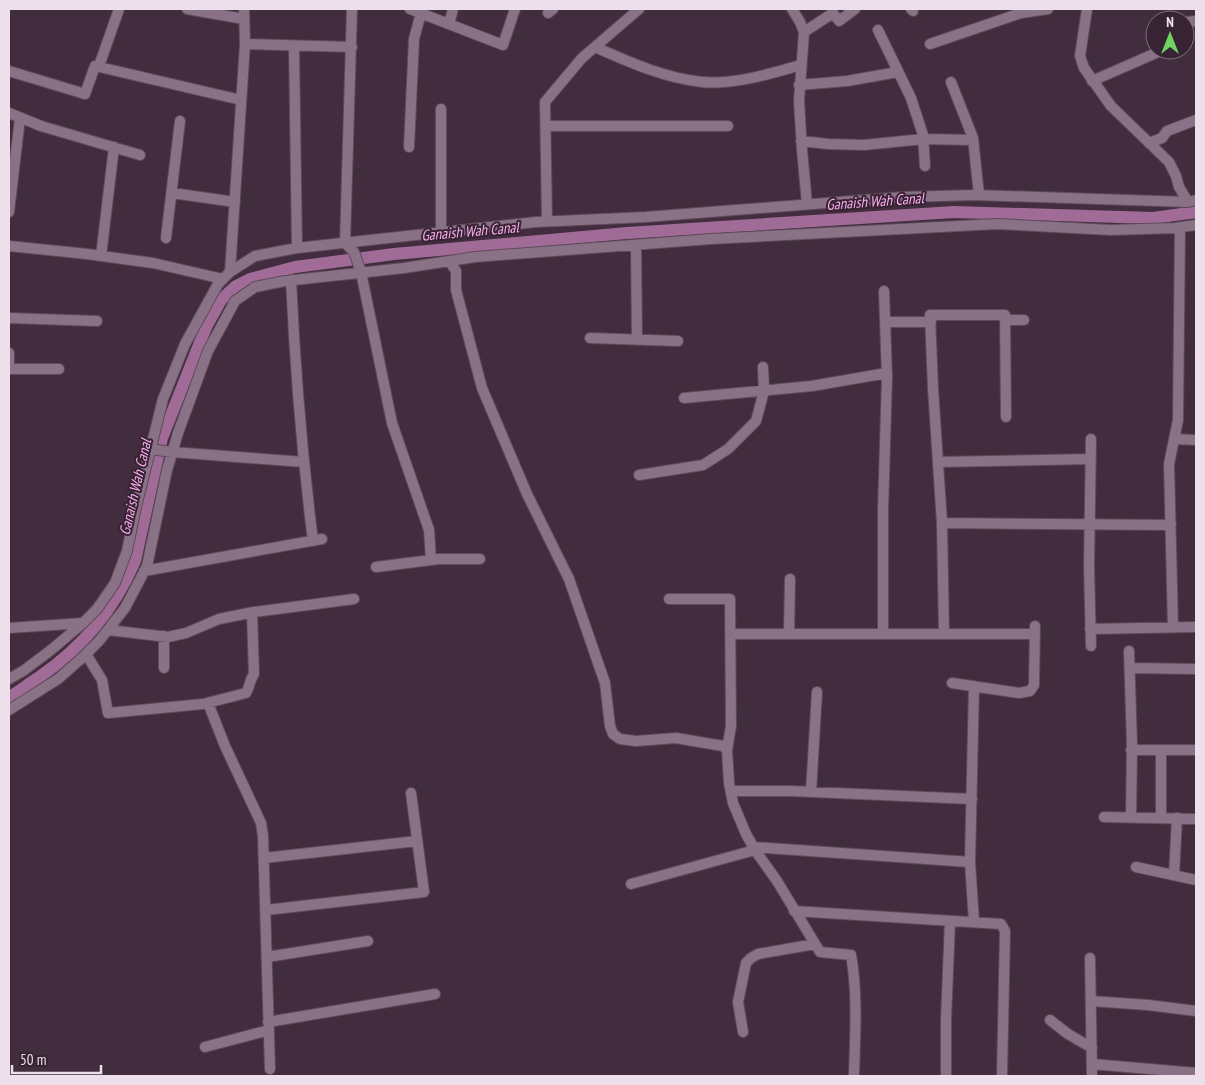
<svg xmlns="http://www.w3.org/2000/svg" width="1205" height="1085" font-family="'PT Sans Narrow',sans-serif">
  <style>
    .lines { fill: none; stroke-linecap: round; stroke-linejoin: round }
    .canal { stroke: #a06c97; stroke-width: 12 }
    .minor-casing { stroke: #5e4a5a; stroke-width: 12 }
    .tertiary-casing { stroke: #5e4a5a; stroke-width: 12 }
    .minor { stroke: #897285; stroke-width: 10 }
    .tertiary { stroke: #897285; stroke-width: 10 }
    .labels { text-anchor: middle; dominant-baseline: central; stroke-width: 4; stroke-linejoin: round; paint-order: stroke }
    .water-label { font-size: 15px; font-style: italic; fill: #f9adec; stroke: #382334 }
  </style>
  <rect width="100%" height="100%" fill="#422d3e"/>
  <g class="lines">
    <!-- canal -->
    <path class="canal" d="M9 697C19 692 28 684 38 678 83 647 113 611 135 561L162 438 199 345 207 325 221 300 236 286 250 279 295 267 394 254 627 233 954 212 1153 218 1196 212"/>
    <!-- minor casing -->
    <g class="minor-casing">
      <path id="minor" d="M187 9 244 19
        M352 9 345 243 354 252 361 272 392 423 429 530 431 560
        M410 9 503 45 515 9
        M792 9 800 22 804 32 799 101 802 150 807 204
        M911 9 913 11
        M548 13 553 9
        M1185 22 1196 21
        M449 24 453 9
        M878 30 911 98 923 135 925 166
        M804 32 833 13 839 21 855 9
        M245 44 352 47
        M930 44 1021 13 1048 9
        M294 47 297 248
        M595 47C629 62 664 78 702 82 735 85 769 74 801 65
        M99 66 119 9
        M9 71 85 94 95 66 241 100
        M1092 81 1156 53
        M951 82 973 138 979 195
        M799 85 847 81 898 72
        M441 109V233
        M9 113 41 126 140 155
        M546 126H728
        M801 141 828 144 864 145 923 139 973 140
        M1149 143 1162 138 1167 131 1196 120
        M409 147 414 39 421 13
        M172 193 235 202
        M9 212 20 118
        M547 221 545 102 582 58 639 9
        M166 238 180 121
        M636 245 637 340
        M9 246 87 254 153 263 223 279
        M101 256 114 147
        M450 262 456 271V290L482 388 527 494 569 579 605 683 610 726 613 734 620 739 636 741 676 738 723 746 727 750
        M230 272 245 44 244 9
        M291 280C295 367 302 454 313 541
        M9 318 97 321
        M1005 320H1024
        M886 322H931
        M590 338 678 341
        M9 353V369
        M9 369H59
        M684 398 812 386 887 373
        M1091 439 1089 566 1091 646
        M1175 439 1196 440
        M150 449 172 452 304 462
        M938 462 1091 459
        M639 475 703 465 728 449 756 421 764 391 763 367
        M942 523 1171 525
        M376 567 439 559H480
        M144 571 322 539
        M669 599H730L731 726 727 750 729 783 733 803 746 834 755 850 777 881 820 952 851 955C858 994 855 1036 854 1076
        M1173 627 1169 464 1178 420 1180 228
        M9 628 83 623
        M1090 629 1195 627
        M108 630 168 637 186 633 219 619 254 612 354 599
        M731 634H1034
        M789 634 790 579
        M883 634V511L887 377 884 291
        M944 634 942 523 933 388 930 315H1005L1006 417
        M1129 651 1132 745 1131 817
        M86 654 102 680 108 713 203 704 246 693C250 687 249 681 254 674L252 613
        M164 668V636
        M1130 668 1196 669
        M952 683 1019 693 1030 691 1034 685 1035 626
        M208 703 225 746 261 823 263 836 270 1069
        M9 710 58 679 83 657 99 641 125 608 147 566 167 470 178 433 208 351 235 301 255 287 285 281 404 268 475 257 711 239 997 224 1111 230 1175 228 1196 225
        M1131 750H1196
        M731 791H790L972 799
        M811 792 817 692
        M1104 817 1196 819
        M1161 818V750
        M753 847 970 862
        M264 858 417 841
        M1136 867 1196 880
        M1174 875 1177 818
        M631 884 755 850
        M266 910 424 892 411 793
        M794 911 1001 924 1005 931 1002 1076
        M974 922 970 862 974 686
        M267 957 368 941
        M1090 958 1092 1076
        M1091 1001 1148 1005 1196 1011
        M1050 1020 1068 1034 1092 1048
        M268 1022 435 994
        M743 1032 738 1002 746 963 751 958 758 954 815 944
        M205 1047 269 1030
        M1092 1064 1196 1073
        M946 1076V1020L950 921"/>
    </g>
    <!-- tertiary casing -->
    <g class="tertiary-casing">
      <path id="tertiary" d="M1087 9 1080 56 1084 68 1111 106 1169 162 1176 176 1179 187 1188 202
        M9 679 23 671 51 650 83 623 97 609 115 583 127 551 136 507 163 399 185 344 218 284 230 272 255 256 297 248 536 222 646 217 903 197 975 195 1188 202 1196 200"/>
    </g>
    <!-- minor -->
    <use href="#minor" class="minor"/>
    <!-- tertiary -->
    <use href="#tertiary" class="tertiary"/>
  </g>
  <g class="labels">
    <!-- water labels -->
    <g class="water-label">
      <text transform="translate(875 201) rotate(-4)">Ganaish Wah Canal</text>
      <text transform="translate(470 231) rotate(-5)">Ganaish Wah Canal</text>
      <text transform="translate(135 487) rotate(-77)">Ganaish Wah Canal</text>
    </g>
  </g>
  <!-- border -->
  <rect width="1205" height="1085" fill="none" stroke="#eee0eb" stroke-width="20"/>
  <!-- north arrow -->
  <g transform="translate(1170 35)"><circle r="24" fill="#382334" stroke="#816f7d"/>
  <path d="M0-4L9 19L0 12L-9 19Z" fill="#6fd360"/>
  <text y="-8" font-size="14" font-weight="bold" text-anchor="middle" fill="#eee0eb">N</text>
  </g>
  <!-- scale -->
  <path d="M12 1065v8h89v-8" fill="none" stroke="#eee0eb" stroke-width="2.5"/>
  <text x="20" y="1065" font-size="15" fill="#eee0eb" stroke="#382334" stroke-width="4" paint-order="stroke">50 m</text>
</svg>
